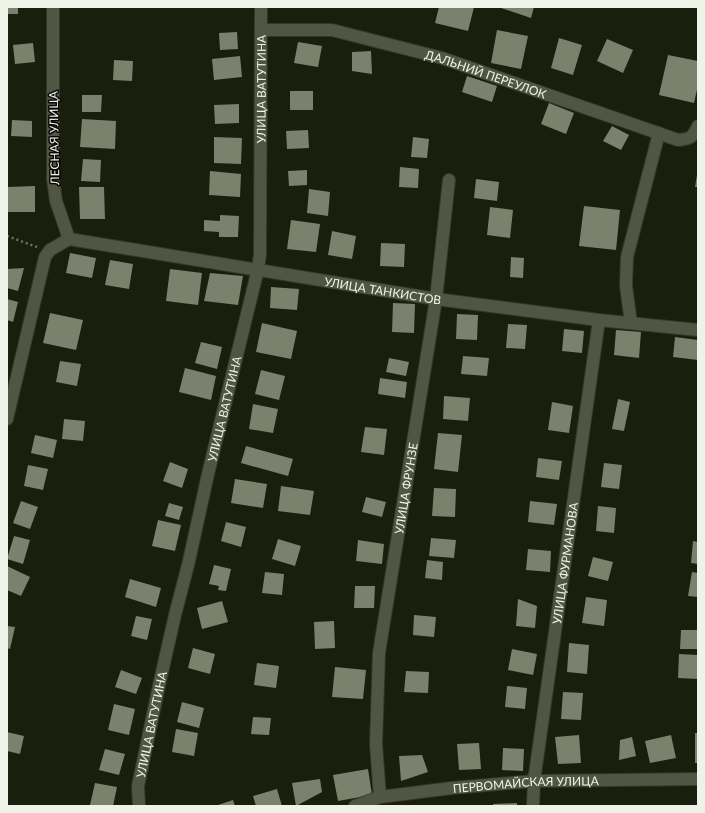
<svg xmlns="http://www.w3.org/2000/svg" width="705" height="813" font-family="Lato,sans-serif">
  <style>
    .building { fill: #7b816c }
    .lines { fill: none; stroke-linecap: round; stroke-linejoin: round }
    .minor-casing { stroke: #35372e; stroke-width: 14 }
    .path { stroke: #717566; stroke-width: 2.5; stroke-dasharray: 2 3; stroke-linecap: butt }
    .minor { stroke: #515642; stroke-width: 12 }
    .labels { text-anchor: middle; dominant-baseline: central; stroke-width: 3; stroke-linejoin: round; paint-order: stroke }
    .street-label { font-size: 12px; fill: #eff3e7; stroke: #060703 }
  </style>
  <rect width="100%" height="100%" fill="#1a1e0d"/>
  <!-- building -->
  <path class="building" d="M7 7H18V14H7Z
    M439 7H474L468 31 435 23Z
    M502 7H534L531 18 501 8Z
    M497 30 528 36 521 69 491 63Z
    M237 32 238 49 220 50 219 33Z
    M559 38 582 45 573 75 551 68Z
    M607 39 633 50 623 73 597 61Z
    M298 42 322 46 318 67 294 63Z
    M33 43 35 62 15 64 13 45Z
    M371 51 372 74 352 71V52Z
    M668 55 698 61V85L694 103 659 95Z
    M240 56 242 77 214 80 212 59Z
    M114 60 133 61 132 81 113 80Z
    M467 76 497 86 492 102 462 92Z
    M290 91H313V110H290Z
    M82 95H102L101 112H82Z
    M549 103 574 113 566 134 541 124Z
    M239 104V123L215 124 214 105Z
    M82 119 116 121 115 149 80 147Z
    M12 120 32 121V137L11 136Z
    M612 126 629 135 621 150 603 141Z
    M308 130 309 148 287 149 286 131Z
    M214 137 242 138 241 164 214 163Z
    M413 137 429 139 427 158 411 157Z
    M83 159 101 160 100 182 81 181Z
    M400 167 419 169 418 188 399 187Z
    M307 170V185L289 186 288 171Z
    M210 171 241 174 240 197 209 195Z
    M697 175H698V187H695Z
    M476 179 499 182 497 201 474 198Z
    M35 186V212H7V187Z
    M79 187H104L105 219H80Z
    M309 189 330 192 328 216 307 213Z
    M584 206 620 210 616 250 579 246Z
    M490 207 513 210 510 238 487 235Z
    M220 215 239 216 238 237H219V232L204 231V220L220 221Z
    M291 220 320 224 316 252 287 249Z
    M332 231 356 236 352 259 328 255Z
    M381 243 405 244 404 267 380 266Z
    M70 253 96 258 92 278 66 273Z
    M511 257 524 258 523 278 510 277Z
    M110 260 133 264 129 289 105 285Z
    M24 268 18 291 7 288V269Z
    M170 269 202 273 198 305 166 301Z
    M210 273 243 276 238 305 204 301Z
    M271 287 299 289 297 310 270 308Z
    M7 299 18 302 13 322 7 320Z
    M393 303 415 304 414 333 392 332Z
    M50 313 83 320 76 350 43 343Z
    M457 314 478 315 477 340 456 339Z
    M262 323 297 331 291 359 256 352Z
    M508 324 527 325 525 349 506 348Z
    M564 329 584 331 582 353 562 351Z
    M616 330 641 332 639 358 614 355Z
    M675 337 698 340V360L673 357Z
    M201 342 222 347 217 369 195 363Z
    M463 356 489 358 487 376 461 374Z
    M389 358 409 362 406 376 386 372Z
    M60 361 81 364 77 386 56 382Z
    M185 368 216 376 211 400 179 392Z
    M261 370 285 376 279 400 255 394Z
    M380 378 407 382 405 398 378 394Z
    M444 396 470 398 468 421 443 419Z
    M618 399 630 402 624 431 612 429Z
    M552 402 573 406 569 433 548 430Z
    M253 404 278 409 273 433 249 429Z
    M64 419 85 421 83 441 62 439Z
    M365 427 387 429 384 455 361 452Z
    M438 433 462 435 458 472 434 469Z
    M35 435 57 440 53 458 31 453Z
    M246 446 293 459 288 476 241 463Z
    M538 458 562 461 559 480 536 477Z
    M170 462 188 469 182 488 163 481Z
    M604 463 622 465 619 489 601 487Z
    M28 465 48 469 43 490 24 486Z
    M235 479 267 484 263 508 231 503Z
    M281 486 314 491 310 515 278 511Z
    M434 488 456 489 455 517 432 516Z
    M366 497 386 502 382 517 362 512Z
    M21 501 38 507 30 529 13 523Z
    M530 501 557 504 554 525 528 522Z
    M169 503 183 507 179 520 165 516Z
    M598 506 616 508 614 533 596 531Z
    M158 520 181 525 175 551 152 546Z
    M226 522 246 527 241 547 221 541Z
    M14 536 30 540 23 564 7 559Z
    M431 538 456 540 454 558 429 556Z
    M278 539 301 546 295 566 272 559Z
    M358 540 384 544 382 564 356 561Z
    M693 541 698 542V564L691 563Z
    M528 549 551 551 550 572 526 570Z
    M593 557 613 562 608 581 588 576Z
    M427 560 443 562 442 580 425 578Z
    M214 565 231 569 226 591 218 590 219 586 209 584Z
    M7 566 30 577 21 596 7 590Z
    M265 572 284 574 282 595 262 593Z
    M692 572 698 573V597L688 596Z
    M130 579 161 588 156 607 125 597Z
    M355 586H375L374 608H354Z
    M586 597 607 600 604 626 582 623Z
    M518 599 537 606 535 628 516 626Z
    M222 601 228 622 202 629 197 608Z
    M414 615 436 617 434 637 413 635Z
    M136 616 152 619 147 640 131 636Z
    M334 621 335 648 315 649 314 622Z
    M7 626 15 627 10 649 7 648Z
    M681 630H698V649H680Z
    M569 643 589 645 587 674 567 672Z
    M193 648 215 654 210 674 188 668Z
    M512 649 537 654 533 675 508 670Z
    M679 654 698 655V679L678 678Z
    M257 663 279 666 276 688 254 685Z
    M335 667 366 670 363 699 332 697Z
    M121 670 142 678 136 694 115 687Z
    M406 671 429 672 428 693 404 692Z
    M507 686 527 688 525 709 505 707Z
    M563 692 583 693 581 720 561 719Z
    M182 702 204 708 199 728 177 722Z
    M114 704 135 709 129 735 108 730Z
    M253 717 271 718 269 735 251 734Z
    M176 729 198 733 194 756 172 752Z
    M7 732 24 736 20 754 7 751Z
    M695 733H698V763H695Z
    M579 735 581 763 558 764 555 737Z
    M671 735 676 758 650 763 645 741Z
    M632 737 636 756 619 760 620 740Z
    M479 743 481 769 459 770 457 744Z
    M503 748 524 749 523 771 502 770Z
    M105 749 125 754 119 775 99 770Z
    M422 755 428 772 401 781 399 756Z
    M368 769 372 795 338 801 333 775Z
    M320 779 322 792 296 806 292 783Z
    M95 783 117 787 113 806H95L90 805Z
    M277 789 282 806H256L253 796Z
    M233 800 235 806H215Z
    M517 803V806H493V804Z"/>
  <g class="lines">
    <!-- minor casing -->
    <g class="minor-casing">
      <g id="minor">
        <path id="s1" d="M261 30H332L442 58 678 140C691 139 693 137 698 126"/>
        <path id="s2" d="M69 239 436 299 599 320 698 330"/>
        <path d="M631 323 626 286 627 257 659 133"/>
        <path d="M7 419 45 257 50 250 69 239 56 201 53 179V7"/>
        <path id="s3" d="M380 797 376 744 379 653 436 299 449 180"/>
        <path id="s4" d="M139 806 138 786 160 681 175 615 189 561 208 474 258 269 260 254 261 7"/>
        <path id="s5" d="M355 806 380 797 452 788 534 781 698 779"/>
        <path id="s6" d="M533 806 534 781 599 320"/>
      </g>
    </g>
    <!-- path -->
    <path class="path" d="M7 236 37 247"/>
    <!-- minor -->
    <use href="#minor" class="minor"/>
  </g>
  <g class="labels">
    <!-- street labels -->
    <g class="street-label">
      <text stroke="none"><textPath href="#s1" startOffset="231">ДАЛЬНИЙ ПЕРЕУЛОК</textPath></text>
      <text stroke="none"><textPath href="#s4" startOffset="731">УЛИЦА ВАТУТИНА</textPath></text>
      <text transform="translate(54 138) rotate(-91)">ЛЕСНАЯ УЛИЦА</text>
      <text stroke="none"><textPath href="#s2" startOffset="318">УЛИЦА ТАНКИСТОВ</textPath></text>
      <text stroke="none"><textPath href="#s4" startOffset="407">УЛИЦА ВАТУТИНА</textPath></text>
      <text stroke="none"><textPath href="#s3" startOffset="311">УЛИЦА ФРУНЗЕ</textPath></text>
      <text stroke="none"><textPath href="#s6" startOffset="245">УЛИЦА ФУРМАНОВА</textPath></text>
      <text stroke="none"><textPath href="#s4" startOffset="83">УЛИЦА ВАТУТИНА</textPath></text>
      <text stroke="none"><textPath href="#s5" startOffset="173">ПЕРВОМАЙСКАЯ УЛИЦА</textPath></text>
    </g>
  </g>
  <!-- border -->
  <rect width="705" height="813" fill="none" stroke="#eff3e7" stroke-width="16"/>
</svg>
